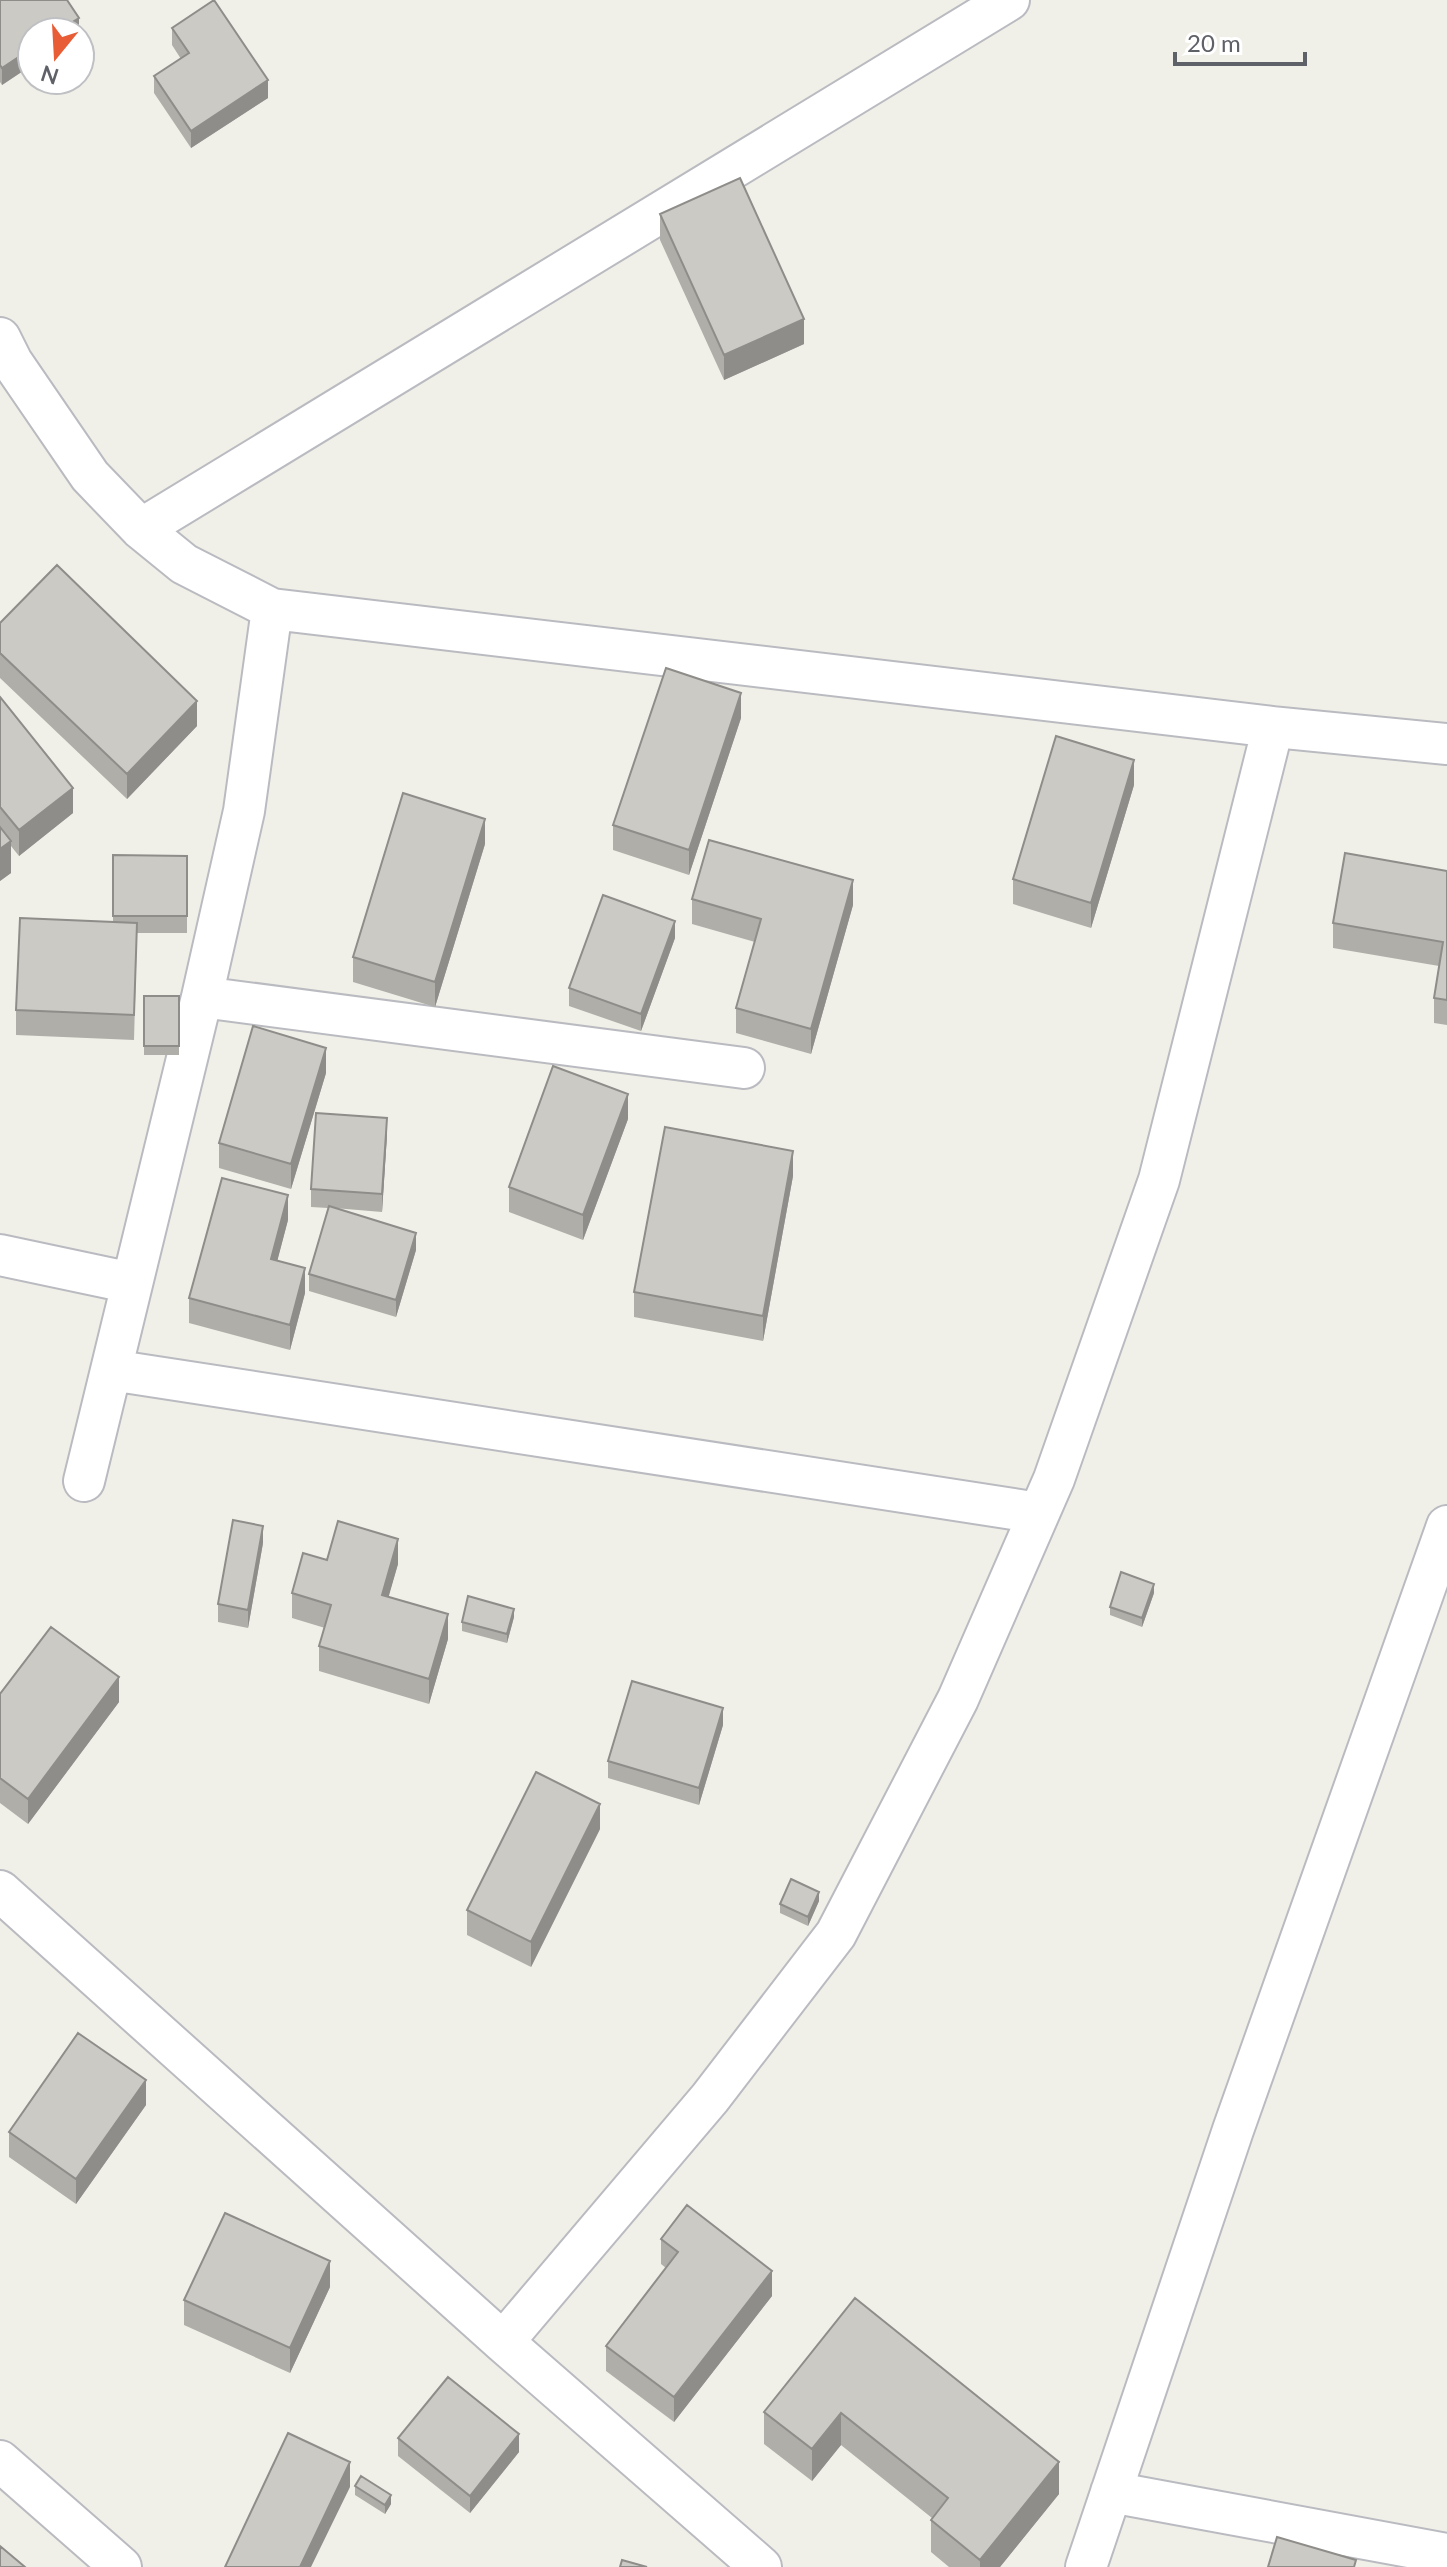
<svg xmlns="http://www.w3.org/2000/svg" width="1447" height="2567" font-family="Lato,sans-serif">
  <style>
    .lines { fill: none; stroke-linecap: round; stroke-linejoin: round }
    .minor-casing { stroke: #babbc1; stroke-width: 44 }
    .minor { stroke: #fff; stroke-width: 40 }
    .wall { fill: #afaea9 }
    .shaded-wall { fill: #8f8d8a }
    .building { fill: #cccac5; stroke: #8f8d8a; stroke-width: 2 }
  </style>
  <rect width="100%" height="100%" fill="#f1f0e8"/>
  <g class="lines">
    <!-- minor casing -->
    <g class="minor-casing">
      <path id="minor" d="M0 338 12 362 90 476 141 529 184 564 272 609 1273 727 1447 744
        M141 529 1009 0
        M202 997 744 1068
        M0 1255 132 1283
        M111 1370 1039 1513
        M84 1481 202 997 244 811 272 609
        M0 1891 503 2342 761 2567
        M503 2342 710 2098 836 1934 958 1699 1054 1479 1159 1180 1273 727
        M0 2461 121 2567
        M1111 2492 1447 2554
        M1086 2567 1233 2130 1447 1526"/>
    </g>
    <!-- minor -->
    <use href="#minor" class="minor"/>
  </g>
  <!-- wall -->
  <path class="wall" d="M0 0 79 32H32V65L2 85 0 82Z
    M172 28 268 98 191 148 154 93V76L181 59 172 45Z
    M660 214 804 344 724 380 660 240Z
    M0 623 197 726 127 799 0 678Z
    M0 697 73 813 19 856 11 846V873L0 881Z
    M741 718 689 875 613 850V825Z
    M1134 785 1091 928 1013 904V879Z
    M485 844 435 1007 353 982V957Z
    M113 855 187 856V933H137L134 1040 16 1035V1010L113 922Z
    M1447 871V1025L1434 1023V998L1439 966 1333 948V923Z
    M692 899 853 905 811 1054 736 1033V1008L755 942 692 924Z
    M675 938 641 1031 569 1006V988Z
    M144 996H179V1055H144Z
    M326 1073 291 1189 219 1168V1143Z
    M628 1119 583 1240 509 1212V1187Z
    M387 1135 382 1212 334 1208 416 1250 396 1317 309 1291V1274L328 1208 311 1207V1189Z
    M793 1176 763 1341 634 1317V1292Z
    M288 1220 277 1261 305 1293 290 1350 189 1323V1298Z
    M263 1543 248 1628 218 1622V1604Z
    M327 1560 398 1564 388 1597 448 1639 429 1704 319 1671V1646L325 1628 292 1618V1593Z
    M1154 1593 1142 1627 1110 1615V1607Z
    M514 1617 507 1643 462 1631V1622Z
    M0 1694 119 1702 28 1824 0 1803Z
    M723 1725 699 1805 608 1778V1761Z
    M600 1829 531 1967 467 1935V1910Z
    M819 1901 808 1926 780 1913V1904Z
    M146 2105 76 2204 9 2157V2132Z
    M661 2239 772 2296 674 2422 606 2371V2346L666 2268 661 2264Z
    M330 2287 290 2373 184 2325V2300Z
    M855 2298 1059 2494 1000 2567H949L931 2552V2520L932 2518 841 2445 812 2481 764 2444V2412Z
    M398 2438 519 2452 470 2513 398 2456Z
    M355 2486 391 2504 385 2514 355 2495Z"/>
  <!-- shaded-wall -->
  <path class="shaded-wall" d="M79 18V32H56Z
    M32 48V65L2 85V68Z
    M268 80V98L191 148V131Z
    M804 319V344L724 380V355Z
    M741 693V718L689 875V850Z
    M197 701V726L127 799V774Z
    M1134 760V785L1091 928V903Z
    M73 788V813L19 856V830Z
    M485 819V844L435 1007V982Z
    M11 841V873L0 881V849Z
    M853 880V905L811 1054V1029Z
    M675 921V938L641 1031V1014Z
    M326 1048V1073L291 1189V1164Z
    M628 1094V1119L583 1240V1215Z
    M387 1118V1135L382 1212V1194Z
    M793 1151V1176L763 1341V1316Z
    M288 1195V1220L271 1285V1259Z
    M416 1233V1250L396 1317V1300Z
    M305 1268V1293L290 1350V1325Z
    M263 1526V1543L248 1628V1610Z
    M398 1539V1564L382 1620V1595Z
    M1154 1584V1593L1142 1627V1618Z
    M514 1609V1617L507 1643V1634Z
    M448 1614V1639L429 1704V1679Z
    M119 1677V1702L28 1824V1799Z
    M723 1708V1725L699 1805V1788Z
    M600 1804V1829L531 1967V1942Z
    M819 1892V1901L808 1926V1917Z
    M146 2080V2105L76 2204V2179Z
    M330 2261V2287L290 2373V2348Z
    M772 2271V2296L674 2422V2397Z
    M841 2413V2445L812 2481V2449Z
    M519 2434V2452L470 2513V2496Z
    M350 2462V2487L311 2567H300Z
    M1059 2462V2494L1000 2567H980V2560Z
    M391 2495V2504L385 2514V2505Z"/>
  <!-- building -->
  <path class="building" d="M0 0H67L79 18 56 32H32V48L2 68 0 65Z
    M214 0 268 80 191 131 154 76 189 53 172 28Z
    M740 178 804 319 724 355 660 214Z
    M57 565 197 701 127 774 0 653V623Z
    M666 668 741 693 689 850 613 825Z
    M0 697 73 788 19 830 0 807Z
    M1056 736 1134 760 1091 903 1013 879Z
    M403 793 485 819 435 982 353 957Z
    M0 827 11 841 0 849Z
    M709 840 853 880 811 1029 736 1008 761 919 692 899Z
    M1345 853 1447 871V1000L1434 998 1443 942 1333 923Z
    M113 855 187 856V916H113Z
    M603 895 675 921 641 1014 569 988Z
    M20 918 137 923 134 1015 16 1010Z
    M144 996H179V1046H144Z
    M253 1026 326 1048 291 1164 219 1143Z
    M553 1066 628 1094 583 1215 509 1187Z
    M316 1113 387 1118 382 1194 311 1189Z
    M665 1127 793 1151 763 1316 634 1292Z
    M222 1178 288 1195 271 1259 305 1268 290 1325 189 1298Z
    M329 1206 416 1233 396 1300 309 1274Z
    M233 1520 263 1526 248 1610 218 1604Z
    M338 1521 398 1539 382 1595 448 1614 429 1679 319 1646 331 1605 292 1593 303 1553 327 1560Z
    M1121 1572 1154 1584 1142 1618 1110 1607Z
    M468 1596 514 1609 507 1634 462 1622Z
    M51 1627 119 1677 28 1799 0 1778V1694Z
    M632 1681 723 1708 699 1788 608 1761Z
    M536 1772 600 1804 531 1942 467 1910Z
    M791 1879 819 1892 808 1917 780 1904Z
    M78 2033 146 2080 76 2179 9 2132Z
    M687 2205 772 2271 674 2397 606 2346 678 2252 661 2239Z
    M225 2213 330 2261 290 2348 184 2300Z
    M855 2298 1059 2462 980 2560 931 2520 948 2498 841 2413 812 2449 764 2412Z
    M448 2377 519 2434 470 2496 398 2438Z
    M288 2433 350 2462 300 2567H225Z
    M361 2476 391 2495 385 2505 355 2486Z
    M1277 2537 1356 2560 1354 2567H1268Z
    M0 2546 25 2567H0Z
    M622 2560 647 2567H620Z"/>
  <!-- north arrow -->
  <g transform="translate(56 56) rotate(198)"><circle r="38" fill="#ffffff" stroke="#bfc0c3" stroke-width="2"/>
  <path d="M0-6L14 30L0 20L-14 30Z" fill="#e85d36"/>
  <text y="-12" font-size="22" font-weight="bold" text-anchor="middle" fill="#5f6168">N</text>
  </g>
  <!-- scale -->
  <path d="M1175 52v12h130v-12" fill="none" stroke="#5f6168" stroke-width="4"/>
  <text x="1187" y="52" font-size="24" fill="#5f6168" stroke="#ffffff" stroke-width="6" paint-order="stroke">20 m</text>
</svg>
